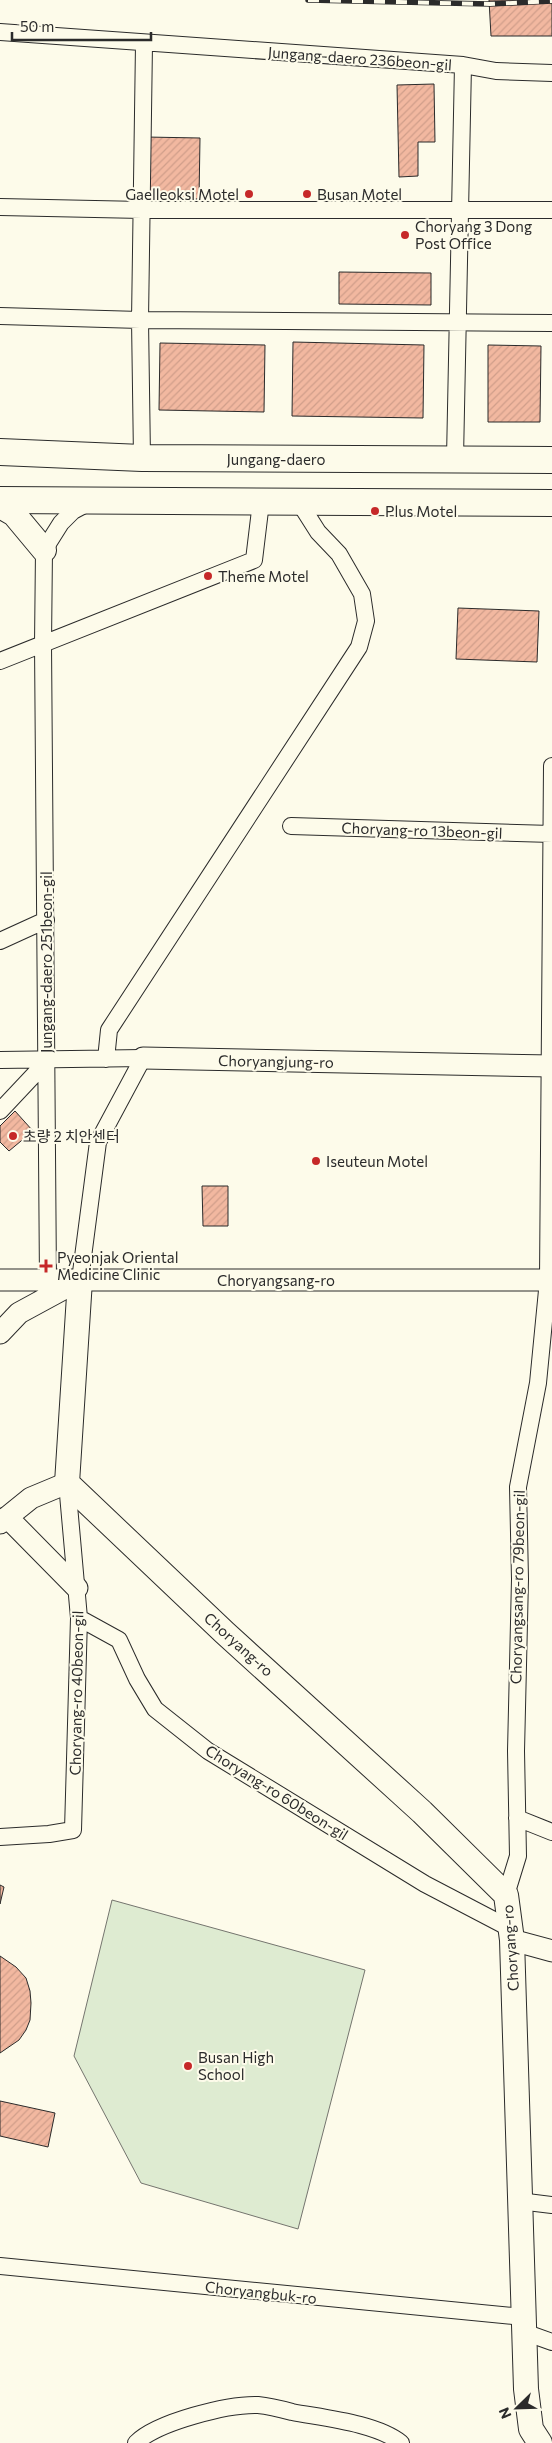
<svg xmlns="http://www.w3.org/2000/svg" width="552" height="2443" font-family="Commissioner,'Noto Sans KR',sans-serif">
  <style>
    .green { fill: #deebd1; stroke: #74746e }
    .building { fill: url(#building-hatch); stroke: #2b2b2b }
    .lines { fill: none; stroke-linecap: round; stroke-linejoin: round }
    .minor-casing { stroke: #2b2b2b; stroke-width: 18 }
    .tertiary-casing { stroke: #2b2b2b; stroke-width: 23 }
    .secondary-casing { stroke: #2b2b2b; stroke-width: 26 }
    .primary-casing { stroke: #2b2b2b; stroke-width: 28 }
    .minor { stroke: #fdfbea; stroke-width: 16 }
    .tertiary { stroke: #fdfbea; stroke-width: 21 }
    .secondary { stroke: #fdfbea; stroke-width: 24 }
    .primary { stroke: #fdfbea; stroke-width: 26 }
    .rail-casing { stroke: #2b2b2b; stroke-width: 5.5 }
    .rail { stroke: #fdfbea; stroke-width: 4; stroke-dasharray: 11; stroke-linecap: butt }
    .poi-dot { fill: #c62828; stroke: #fdfbea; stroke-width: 2 }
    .labels { text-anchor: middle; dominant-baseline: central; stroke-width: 4; stroke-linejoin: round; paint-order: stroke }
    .street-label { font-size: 15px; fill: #2b2b2b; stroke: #fdfbea }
    .poi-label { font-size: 15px; fill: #2b2b2b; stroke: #fdfbea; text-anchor: start }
  </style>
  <defs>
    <pattern id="building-hatch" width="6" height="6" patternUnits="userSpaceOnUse" patternTransform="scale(1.25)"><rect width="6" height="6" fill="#f2b8a0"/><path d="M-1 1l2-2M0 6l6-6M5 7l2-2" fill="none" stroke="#d09e8a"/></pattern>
  </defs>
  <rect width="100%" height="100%" fill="#fdfbea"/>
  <!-- green -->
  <path class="green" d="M112 1900 365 1970 298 2229 141 2183 74 2056Z"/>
  <!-- building -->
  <path class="building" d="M489 0H552V36H491Z
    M434 84 435 142H418V176L399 177 397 85Z
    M146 137 200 138 199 199 145 198Z
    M339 272 431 273V305L339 304Z
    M293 342 424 345 423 418 292 416Z
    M160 343 265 345 264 412 159 410Z
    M488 345 541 346 540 422H488Z
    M458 608 539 611 537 662 456 659Z
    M15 1111 33 1131 9 1151 0 1142V1126Z
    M202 1186H228V1226H203Z
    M0 1885 4 1887 0 1904Z
    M0 1956 16 1967 26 1978 30 1991 31 2003 30 2020 26 2030 19 2040 0 2053Z
    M0 2101 55 2113 48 2147 0 2136Z"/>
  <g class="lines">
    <!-- minor casing -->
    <g class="minor-casing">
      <path id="minor" d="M0 32 463 65 496 71 552 73
        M0 207 142 210H552
        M0 316 140 320 552 323
        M142 458 140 320 144 44
        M455 458 463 65
        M0 661 254 560 261 502
        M291 826 552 834
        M0 941 46 920
        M106 1059 109 1030 359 647 366 621 362 594 339 554 318 532 299 502
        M0 1060 143 1058 98 1142 80 1280
        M0 1111 47 1061
        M48 1280 43 644 44 550 61 523 73 511 90 502
        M79 1618 119 1640 137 1679 155 1709 208 1751 425 1884 511 1929
        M517 1818 552 1832
        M0 1837 49 1834 73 1830 79 1618 67 1483
        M506 1895 518 1856 516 1751 520 1579 518 1487 538 1383 548 1280 552 766
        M519 2201 552 2205
        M0 2266 523 2317
        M524 2332 552 2342
        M136 2443C157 2422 228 2404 258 2405 269 2406 281 2409 292 2412 323 2418 376 2423 401 2443"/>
    </g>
    <!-- tertiary casing -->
    <g class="tertiary-casing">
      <path id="tertiary" d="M143 1058 552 1066
        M0 1280H552
        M0 1333 19 1313 78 1281
        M7 1517 77 1588
        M0 1523 31 1498 67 1483
        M512 1940 552 1951"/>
    </g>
    <!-- secondary casing -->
    <g class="secondary-casing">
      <path id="secondary" d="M0 506 14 514 44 550
        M80 1280 67 1483 225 1633 422 1812 506 1895 512 1940 526 2389 531 2429 540 2443"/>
    </g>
    <!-- primary casing -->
    <g class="primary-casing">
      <path id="primary" d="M0 452 142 458 552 460
        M0 500 552 503"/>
    </g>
    <!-- minor -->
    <use href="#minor" class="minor"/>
    <!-- tertiary -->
    <use href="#tertiary" class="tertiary"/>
    <!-- secondary -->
    <use href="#secondary" class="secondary"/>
    <!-- primary -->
    <use href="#primary" class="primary"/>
    <!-- rail casing -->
    <g class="rail-casing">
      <path id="rail" d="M308 0 490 4 552 1"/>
    </g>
    <!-- rail -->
    <use href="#rail" class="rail"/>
  </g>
  <!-- markers -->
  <g class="poi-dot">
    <circle cx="249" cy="194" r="5"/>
    <circle cx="307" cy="194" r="5"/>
    <circle cx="405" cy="235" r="5"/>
    <circle cx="375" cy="511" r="5"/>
    <circle cx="208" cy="576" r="5"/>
    <circle cx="13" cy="1136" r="5"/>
    <circle cx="316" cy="1161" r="5"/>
    <path d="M43.5 1258.5h5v5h5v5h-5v5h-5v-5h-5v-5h5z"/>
    <circle cx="188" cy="2066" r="5"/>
  </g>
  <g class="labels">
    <!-- street labels -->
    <g class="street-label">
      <text transform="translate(360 58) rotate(4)">Jungang-daero 236beon-gil</text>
      <text x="276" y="459">Jungang-daero</text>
      <text transform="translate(422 830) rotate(2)">Choryang-ro 13beon-gil</text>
      <text transform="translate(46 962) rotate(-90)">Jungang-daero 251beon-gil</text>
      <text transform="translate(276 1061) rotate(1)">Choryangjung-ro</text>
      <text x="276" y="1280">Choryangsang-ro</text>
      <text transform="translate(517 1587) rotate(-89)">Choryangsang-ro 79beon-gil</text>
      <text transform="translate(239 1644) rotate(42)">Choryang-ro</text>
      <text transform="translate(76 1693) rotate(-89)">Choryang-ro 40beon-gil</text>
      <text transform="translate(277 1792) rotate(32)">Choryang-ro 60beon-gil</text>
      <text transform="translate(510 1948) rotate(-94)">Choryang-ro</text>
      <text transform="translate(261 2292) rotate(6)">Choryangbuk-ro</text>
    </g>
    <!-- poi labels -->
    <g class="poi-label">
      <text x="239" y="194" text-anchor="end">Gaelleoksi Motel</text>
      <text x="317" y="194">Busan Motel</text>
      <text x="415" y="226">Choryang 3 Dong<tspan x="415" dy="17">Post Office</tspan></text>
      <text x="385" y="511">Plus Motel</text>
      <text x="218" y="576">Theme Motel</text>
      <text x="23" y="1136">초량 2 치안센터</text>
      <text x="326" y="1161">Iseuteun Motel</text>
      <text x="57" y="1257">Pyeonjak Oriental<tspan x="57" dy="17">Medicine Clinic</tspan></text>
      <text x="198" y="2057">Busan High<tspan x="198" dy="17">School</tspan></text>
    </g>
  </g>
  <!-- north arrow -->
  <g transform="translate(517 2408) rotate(247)" stroke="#fdfbea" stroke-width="4" paint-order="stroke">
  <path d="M0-4L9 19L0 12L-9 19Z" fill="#2b2b2b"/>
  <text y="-8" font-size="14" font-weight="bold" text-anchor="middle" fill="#2b2b2b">N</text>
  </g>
  <!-- scale -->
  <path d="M12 32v8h139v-8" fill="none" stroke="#2b2b2b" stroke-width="2.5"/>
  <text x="20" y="32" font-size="15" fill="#2b2b2b" stroke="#fdfbea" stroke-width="4" paint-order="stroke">50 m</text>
</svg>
